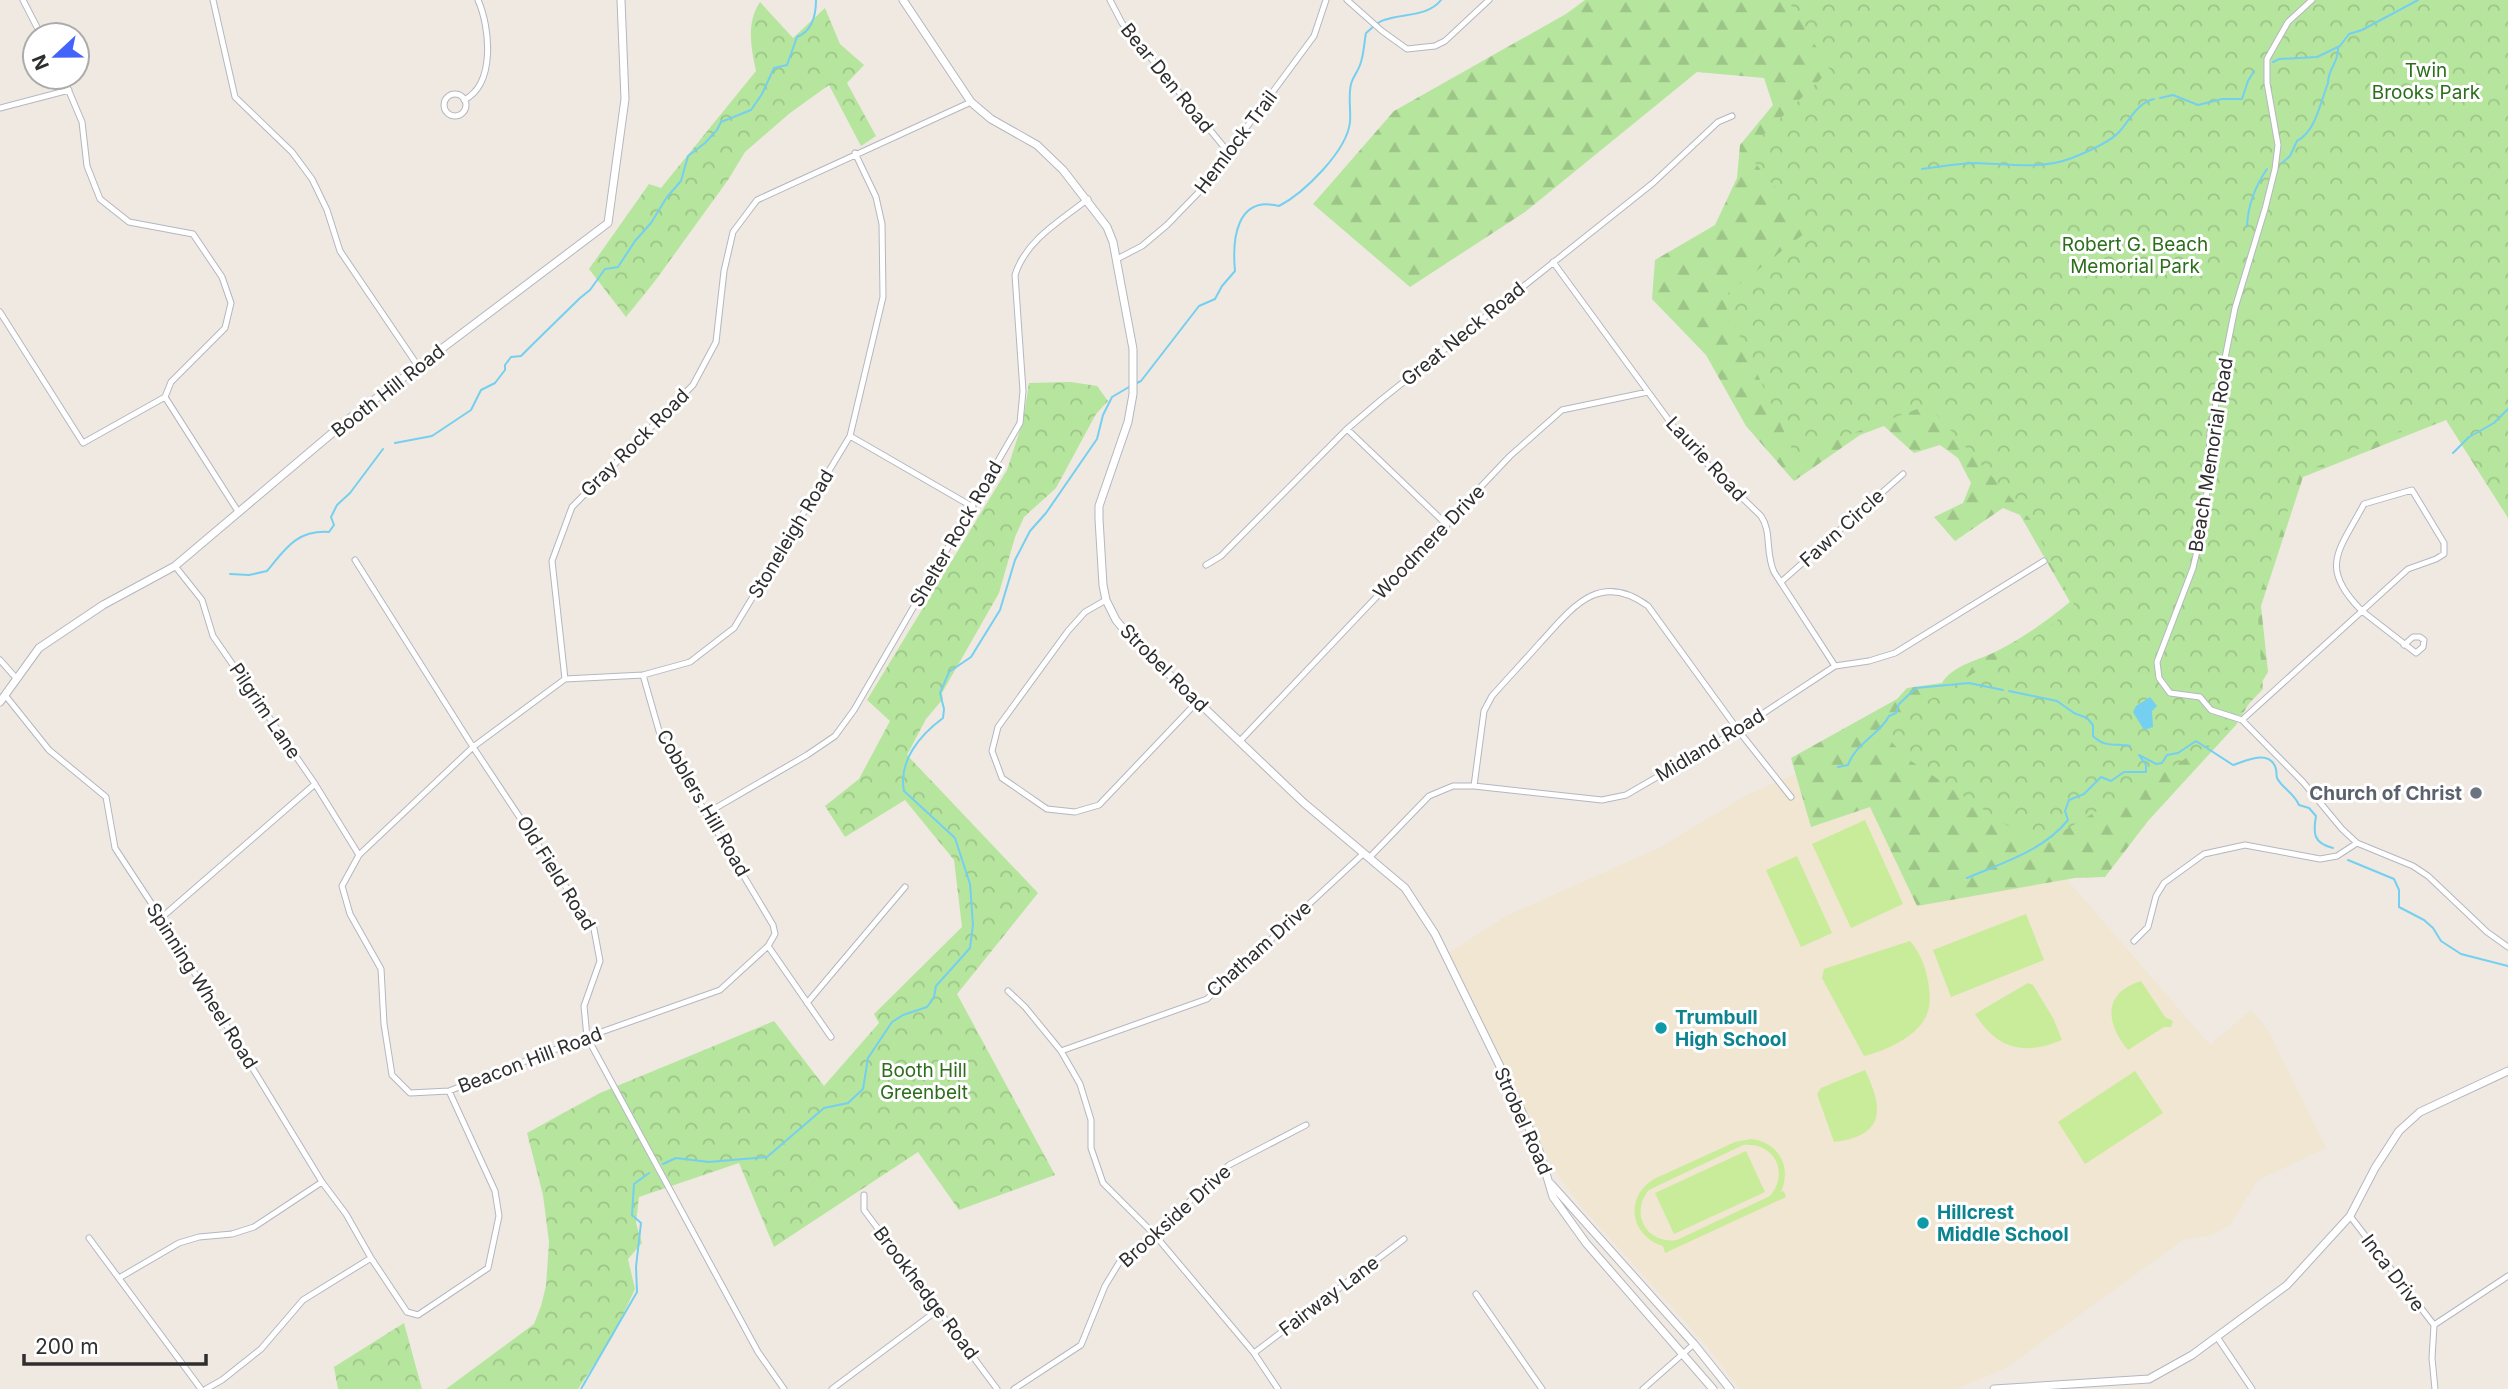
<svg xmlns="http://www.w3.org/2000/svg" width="2508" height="1389" font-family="Inter,sans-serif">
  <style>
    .education { fill: #f0e6d1 }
    .forest { fill: url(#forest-firs) }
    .park { fill: url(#park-crowns) }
    .pitch { fill: #c9ec9a; fill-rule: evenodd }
    .water { fill: #75cff0 }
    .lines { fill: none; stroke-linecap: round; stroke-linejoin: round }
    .stream { stroke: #75cff0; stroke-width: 2 }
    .street-casing { stroke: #b4b7c1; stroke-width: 7 }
    .secondary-casing { stroke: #b4b7c1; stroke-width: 9 }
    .street { stroke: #fff; stroke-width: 5 }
    .secondary { stroke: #fff; stroke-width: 7 }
    .worship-dot { fill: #6b7280; stroke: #fff; stroke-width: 2.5 }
    .culture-dot { fill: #0f9aa8; stroke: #fff; stroke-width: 2.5 }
    .labels { text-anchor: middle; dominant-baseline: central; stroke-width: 6; stroke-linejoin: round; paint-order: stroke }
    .park-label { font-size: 19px; fill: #2c6e1b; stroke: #fff }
    .street-label { font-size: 19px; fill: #2e2e2e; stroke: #fff }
    .worship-label { font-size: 19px; font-weight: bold; fill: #5b616d; stroke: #fff; text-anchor: end }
    .culture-label { font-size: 19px; font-weight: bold; fill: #0d838f; stroke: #fff; text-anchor: start }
  </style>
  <defs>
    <pattern id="forest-firs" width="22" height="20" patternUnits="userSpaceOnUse" patternTransform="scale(1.75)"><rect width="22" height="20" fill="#b6e59e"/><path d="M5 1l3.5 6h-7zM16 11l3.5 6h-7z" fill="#9dc588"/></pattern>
    <pattern id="park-crowns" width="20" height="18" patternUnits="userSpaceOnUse" patternTransform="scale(1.75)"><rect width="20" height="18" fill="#b6e59e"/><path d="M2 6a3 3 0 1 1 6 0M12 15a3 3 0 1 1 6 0" fill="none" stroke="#9dc588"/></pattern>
  </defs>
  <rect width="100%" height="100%" fill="#efe9e1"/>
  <!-- education -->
  <path class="education" d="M1815 765 2038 846 2210 1045 2251 1010 2268 1030 2326 1148 2258 1180 2230 1225 2212 1235 2183 1240 2006 1368 1956 1389H1740L1707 1346 1580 1205 1553 1168 1449 953 1506 916 1661 847 1745 796Z"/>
  <!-- forest -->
  <path class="forest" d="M1585 0H2508V518L2446 420 2303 477 2261 606 2268 672 2236 725 2148 821 2105 877 2075 878 1917 906 1870 807 1811 827 1791 758 1897 699 1907 688 1942 683C1954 664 1978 661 1997 651 2023 638 2048 620 2070 602L2020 515 2003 508 1955 541 1934 517 1963 503 1971 483 1958 458 1940 445 1914 453 1884 426 1860 435 1794 481 1746 426 1706 355 1652 299 1655 260 1715 225 1737 178 1740 145 1773 105 1764 78 1697 72 1525 212 1410 287 1313 204 1394 111 1566 14Z"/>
  <!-- park -->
  <path class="park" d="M1788 0H2508V515L2446 418 2416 424 2300 474 2257 602 2263 689 2210 744 2038 846 1905 757 1880 729 2036 636 2075 607 2030 519 1928 405 1795 455 1722 298 1810 229 1746 152 1830 70Z
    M760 2 793 38 825 8 840 44 864 65 847 83 876 136 861 146 829 85 790 113 745 152 728 180 655 281 626 317 589 269 649 184 661 188 756 71C751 48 746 23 760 2Z
    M1071 382 1097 386 1108 401 1096 414 1056 488 1024 517 1015 537 999 593 942 693 943 699 926 719 907 755 1038 893 957 994 1055 1175 959 1210 918 1152 774 1247 739 1163 639 1197 636 1223 642 1243 628 1259 635 1289 613 1336 578 1389H446L534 1324 541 1306 546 1286 549 1242 543 1195 527 1133 600 1093 774 1021 824 1086 879 1023 874 1014 962 927 954 860 905 800 845 837 825 806 859 779 890 721 867 700 1007 470 1023 421 1029 383Z
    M404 1323 422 1389H338L334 1367Z"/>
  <!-- pitch -->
  <path class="pitch" d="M1865 820 1903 904 1851 928 1812 844Z
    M1797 856 1832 933 1801 947 1766 870Z
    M2026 914 2044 960 1951 997 1933 950Z
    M1910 941C1920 953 1925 965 1928 981 1930 992 1931 1003 1927 1014 1919 1036 1885 1051 1864 1056L1822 978 1824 969Z
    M2141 981 2165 1017 2173 1021 2171 1027H2164L2128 1050C2106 1024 2102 993 2141 981Z
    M2028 983 2033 985 2053 1018 2062 1040C2024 1056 1997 1049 1975 1014Z
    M1865 1070C1884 1109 1885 1136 1834 1142L1817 1094 1821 1088Z
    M2135 1071 2163 1113 2085 1164 2058 1122Z
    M1751 1139C1779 1142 1792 1167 1781 1192L1784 1191 1786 1197 1665 1253 1663 1246C1630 1236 1624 1197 1654 1179L1735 1142ZM1743 1145C1774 1142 1790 1172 1770 1196L1677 1240C1647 1245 1629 1213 1649 1190Z
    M1746 1151 1765 1192 1674 1234 1655 1193Z"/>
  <!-- water -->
  <path class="water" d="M2150 697 2157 706 2152 711 2153 727 2144 730 2133 712 2136 706Z"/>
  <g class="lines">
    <!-- stream -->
    <path class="stream" d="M2273 62 2279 59 2317 57 2340 46 2349 34 2362 30 2418 0
      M2160 98 2173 95 2198 105 2222 99H2242L2248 81 2254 71
      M2282 163 2290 156 2297 141C2316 131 2320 103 2328 83 2328 68 2339 63 2338 47
      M1922 169C1940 167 1958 163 1976 163 2008 164 2041 170 2072 158 2087 152 2109 143 2119 132 2130 120 2137 103 2154 99
      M2247 226C2248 206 2256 185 2267 169
      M1137 383 1141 381 1199 306 1215 299 1222 286 1235 271C1232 240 1236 195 1279 206 1304 193 1347 151 1350 122 1351 109 1348 97 1351 84 1353 77 1358 71 1360 65 1364 55 1364 43 1366 33 1372 28 1377 22 1384 20 1403 13 1428 17 1441 0
      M395 443 432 436 471 410 481 390 495 383 505 370V365L511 357 521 356 533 344 580 298 590 290 605 269 618 267 635 241 651 223 667 197 681 181 688 156 705 143 717 130 721 122 751 110 762 94 774 68 787 65 797 37C812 31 816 16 816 0
      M2453 453 2469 437 2494 423 2508 409
      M230 574 249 575 267 571C286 548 297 530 329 532L334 525 331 517 337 505 350 493 383 449
      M2009 691 2057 701 2074 713 2087 718 2093 725V736C2105 748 2115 743 2130 746
      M1838 767 1848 765C1855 744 1881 733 1889 716L1896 713 1899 704 1916 688 1969 683 2003 690
      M2348 860 2394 879 2399 890V907L2424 920 2433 928 2441 941 2461 954 2508 966
      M1967 878C2002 863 2043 851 2068 820L2065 811 2069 800 2084 794 2101 777 2111 781 2124 772H2146V765L2139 755 2156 764 2162 763 2167 755 2178 753 2196 741 2233 765C2246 761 2267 750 2275 766 2277 770 2276 774 2277 778 2282 788 2294 793 2299 805L2309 808 2316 816C2313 833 2313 843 2333 848
      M663 1164 676 1158 709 1162 767 1157 824 1108 848 1103 863 1089 868 1058 892 1022 903 1015 927 1007 934 997 936 986 970 948 973 925 970 884 955 838 904 791C898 761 920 735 943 718L944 709 940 693 949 672 971 657 1000 610 1015 560 1030 531 1046 513 1097 439 1103 415 1112 397 1129 387
      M581 1389 637 1292 636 1267 641 1223 632 1215 634 1184 649 1173"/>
    <!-- street casing -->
    <g class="street-casing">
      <path id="street" d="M23 0 41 35
        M213 0 235 97 292 152 312 179 327 210 340 251 418 366
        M1110 0 1122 23 1229 153
        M1347 0 1382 31 1407 49 1435 46 1445 41 1489 0
        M2312 0 2288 22 2267 59V83L2278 145 2275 169 2265 209 2235 308 2210 433 2208 483 2203 525 2193 568 2157 662 2159 678 2170 693 2200 697 2211 710 2242 720 2303 782 2342 829 2357 843 2413 866 2428 876 2487 932 2508 947
        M63 77 82 122 87 166 100 199 129 222 193 234 222 277 231 303 225 328 171 382 165 397
        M444 105a11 11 0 1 1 22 0a11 11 0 1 1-22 0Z
        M464 100C496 84 490 27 478 0
        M0 108 69 90
        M1117 259 1142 246 1167 225 1198 193 1314 36 1326 0
        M1553 262 1676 430 1694 451 1761 516C1772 532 1765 552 1774 572L1835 666
        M0 312 83 443 165 397 239 513
        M1347 429 1447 525
        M850 436 973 507
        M2412 490 2444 543V554L2436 559 2408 569 2362 611C2318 567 2339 551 2364 504Z
        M355 560 473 747 594 929 600 961 584 1006 587 1037 758 1352 784 1389
        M1206 565 1221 556 1347 429 1381 400 1653 183 1718 122 1732 116
        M175 566 202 600 213 636 315 784 359 855
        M1781 582 1903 474
        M1106 600 1085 612 1068 631 998 727 992 751 1002 778 1047 809 1075 812 1099 805 1198 701
        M0 660 16 678
        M643 675 661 738 773 925 775 934 768 946 720 990 587 1037 449 1091 410 1093 392 1075 384 1024 381 969 350 914 342 886 359 855 473 747 565 679 643 675 690 662 734 628 850 436 883 297 882 224 876 197 855 153
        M565 679 552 561 572 507 693 385 716 342 724 271 733 232 757 200 971 102
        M5 695 49 750 106 797 115 848 161 918 322 1182 346 1214 371 1258 407 1312 418 1315 488 1268 499 1216 495 1191 449 1091
        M2242 720 2362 611 2416 653 2423 647 2424 640 2420 637H2413L2404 645
        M1239 742 1510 456 1562 410 1648 392
        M1474 786 1484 711 1492 696C1508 678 1524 661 1540 643 1572 608 1599 570 1648 606L1738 730 1791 797
        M707 813 807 755 835 736 854 710 1020 423 1023 391 1015 275C1026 240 1060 221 1088 199
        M1369 858 1429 796 1453 786H1474L1602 800 1626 795 1738 730 1835 666 1869 661 1895 653 2044 561
        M161 918 315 784
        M2134 941 2148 927 2156 896 2164 883 2204 854 2245 845 2320 859 2337 856 2357 843
        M768 946 831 1037
        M1008 991 1025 1007 1061 1051 1080 1084 1091 1120V1148L1103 1183 1154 1234 1254 1353 1278 1389
        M807 1003 905 887
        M1061 1051 1207 999 1364 853
        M864 1195V1210L997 1389
        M2350 1216 2434 1325
        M89 1238 201 1389
        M119 1278 179 1243 199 1237 232 1234 254 1227 322 1182
        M1476 1294 1542 1389
        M2434 1325 2508 1276
        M2434 1325 2432 1358 2435 1389
        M2217 1337 2252 1389
        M1254 1353 1404 1239
        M206 1389 222 1380 261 1349 303 1300 371 1258
        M832 1389 939 1309
        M1014 1389 1081 1345 1105 1286 1122 1258 1154 1234 1229 1165 1306 1125
        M1643 1389 1694 1344"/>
    </g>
    <!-- secondary casing -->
    <g class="secondary-casing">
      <path id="secondary" d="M903 0 971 102 991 119 1037 145 1063 170 1107 227 1113 242 1133 349V394L1128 422 1099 506V519L1103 585 1106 600 1116 620 1130 637 1304 803 1405 888 1435 934 1517 1101 1540 1153 1553 1197 1586 1243 1713 1389
        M0 702 39 648 103 605 175 566 350 418 608 223 625 99 621 0
        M1551 1184 1694 1344 1730 1389
        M1994 1389 2149 1379 2192 1355 2287 1285 2350 1216 2375 1168 2399 1131 2420 1112 2508 1071"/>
    </g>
    <!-- street -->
    <use href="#street" class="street"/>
    <!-- secondary -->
    <use href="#secondary" class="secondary"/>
  </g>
  <!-- markers -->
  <circle class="worship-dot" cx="2476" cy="793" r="7"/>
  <g class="culture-dot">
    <circle cx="1661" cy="1028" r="7"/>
    <circle cx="1923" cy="1223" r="7"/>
  </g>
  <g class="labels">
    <!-- park labels -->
    <g class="park-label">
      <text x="2426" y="70">Twin<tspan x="2426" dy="22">Brooks Park</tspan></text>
      <text x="2135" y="244">Robert G. Beach<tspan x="2135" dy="22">Memorial Park</tspan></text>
      <text x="924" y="1070">Booth Hill<tspan x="924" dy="22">Greenbelt</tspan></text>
    </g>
    <!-- street labels -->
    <g class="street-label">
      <text transform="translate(1167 78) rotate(51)">Bear Den Road</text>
      <text transform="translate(1236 142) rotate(-53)">Hemlock Trail</text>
      <text transform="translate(1463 334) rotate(-39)">Great Neck Road</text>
      <text transform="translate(388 391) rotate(-38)">Booth Hill Road</text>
      <text transform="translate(635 443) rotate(-45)">Gray Rock Road</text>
      <text transform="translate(2211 455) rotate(-81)">Beach Memorial Road</text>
      <text transform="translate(1706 459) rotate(47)">Laurie Road</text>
      <text transform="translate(1842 528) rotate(-42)">Fawn Circle</text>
      <text transform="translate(791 534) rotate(-59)">Stoneleigh Road</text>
      <text transform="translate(956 534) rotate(-60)">Shelter Rock Road</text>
      <text transform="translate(1429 542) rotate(-46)">Woodmere Drive</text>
      <text transform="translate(1164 668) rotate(45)">Strobel Road</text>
      <text transform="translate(265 711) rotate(56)">Pilgrim Lane</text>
      <text transform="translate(1710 745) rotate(-31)">Midland Road</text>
      <text transform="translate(703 803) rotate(60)">Cobblers Hill Road</text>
      <text transform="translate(556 873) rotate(58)">Old Field Road</text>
      <text transform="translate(1259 949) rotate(-42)">Chatham Drive</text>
      <text transform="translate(202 986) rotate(58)">Spinning Wheel Road</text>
      <text transform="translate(530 1060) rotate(-21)">Beacon Hill Road</text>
      <text transform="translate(1523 1121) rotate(66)">Strobel Road</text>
      <text transform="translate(1175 1216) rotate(-42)">Brookside Drive</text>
      <text transform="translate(2393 1273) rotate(53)">Inca Drive</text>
      <text transform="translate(926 1293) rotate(53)">Brookhedge Road</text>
      <text transform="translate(1329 1296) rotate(-37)">Fairway Lane</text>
    </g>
    <!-- worship labels -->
    <g class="worship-label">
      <text x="2462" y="793">Church of Christ</text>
    </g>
    <!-- culture labels -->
    <g class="culture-label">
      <text x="1675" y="1017">Trumbull<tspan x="1675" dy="22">High School</tspan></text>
      <text x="1937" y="1212">Hillcrest<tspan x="1937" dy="22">Middle School</tspan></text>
    </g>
  </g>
  <!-- north arrow -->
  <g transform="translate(56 56) rotate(248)"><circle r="33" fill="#ffffff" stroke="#ababab" stroke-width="2"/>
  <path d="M0-5L12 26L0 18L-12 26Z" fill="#4264fb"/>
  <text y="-10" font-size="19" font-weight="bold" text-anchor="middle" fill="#2e2e2e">N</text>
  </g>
  <!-- scale -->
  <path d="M24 1354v10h182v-10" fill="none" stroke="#2e2e2e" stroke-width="3.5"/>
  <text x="35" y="1354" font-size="21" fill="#2e2e2e" stroke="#ffffff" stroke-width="5" paint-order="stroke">200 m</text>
</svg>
